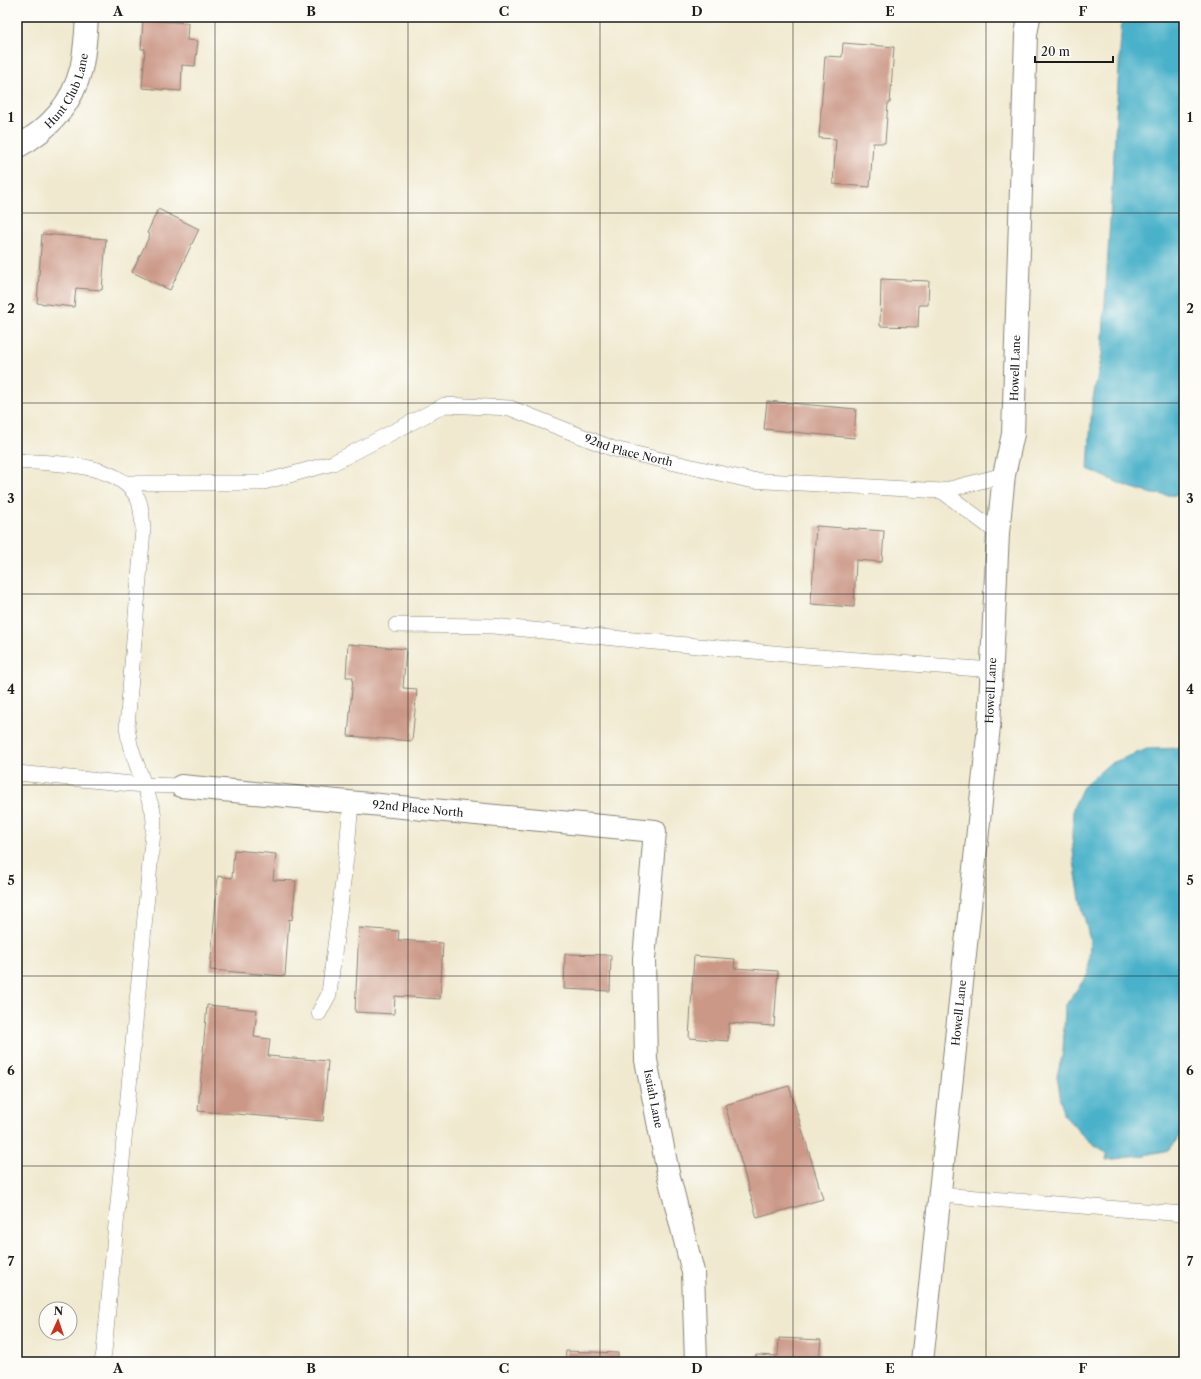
<svg xmlns="http://www.w3.org/2000/svg" width="1201" height="1379" font-family="'Libre Caslon Text',serif">
  <style>
    .water { fill: #4ab1c9; stroke: #336672 }
    .building { fill: #cb9786 }
    .lines { fill: none; stroke-linecap: round; stroke-linejoin: round }
    .lane-casing { stroke: #868276; stroke-width: 16 }
    .street-casing { stroke: #868276; stroke-width: 24 }
    .lane { stroke: #fff; stroke-width: 15 }
    .street { stroke: #fff; stroke-width: 22 }
    .grid { fill: none; stroke: #1c1c1c; stroke-width: 1; stroke-opacity: 0.55 }
    .labels { text-anchor: middle; dominant-baseline: central; stroke-width: 3.5; stroke-linejoin: round; paint-order: stroke }
    .street-label { font-size: 11px; fill: #1c1c1c; stroke: #fdfcf7 }
    .neatline { fill: none; stroke: #1c1c1c; stroke-width: 1.5 }
    .grid-label { font-size: 13px; text-anchor: middle; font-weight: bold; fill: #1c1c1c }
  </style>
  <rect width="100%" height="100%" fill="#fdfcf7"/>
  <filter id="ink" filterUnits="userSpaceOnUse"><feTurbulence type="fractalNoise" baseFrequency=".025" numOctaves="2"/><feDisplacementMap in="SourceGraphic" scale="8" xChannelSelector="R" yChannelSelector="G"/><feConvolveMatrix kernelMatrix="1 2 1 2 8 2 1 2 1" color-interpolation-filters="sRGB"/></filter>
  <filter id="wash" filterUnits="userSpaceOnUse"><feTurbulence type="fractalNoise" baseFrequency=".012" numOctaves="4" result="noise"/><feDisplacementMap in="SourceGraphic" scale="16" xChannelSelector="R" yChannelSelector="G"/><feGaussianBlur stdDeviation="0.9" result="paint"/><feColorMatrix in="noise" values="0 0 0 0 0 0 0 0 0 0 0 0 0 0 0 0 0 1.4 0 .05"/><feComposite in="paint" operator="in"/></filter>
  <g filter="url(#wash)">
    <rect width="100%" height="100%" fill="#f0e9cf"/>
    <!-- water -->
    <path class="water" d="M1122 17H1184V496L1152 494 1123 485 1088 469 1092 403 1102 354Z
      M1184 748V1130L1169 1150 1140 1156 1106 1160 1107 1154 1083 1136 1063 1114 1057 1076 1063 1052 1065 1006 1088 974 1090 941 1080 899 1074 861 1072 837 1073 808 1083 787 1109 764 1147 749Z"/>
    <g id="blocks">
      <!-- building -->
      <path class="building" d="M143 20 188 23 187 40 198 41 195 66 182 65 181 91 142 88 145 49H141Z
        M843 43 894 47 890 103H888L885 143H873L870 187 833 184 836 139 819 138 825 56 842 57Z
        M158 209 199 229 170 290 132 272 150 235 147 233Z
        M42 234 106 239 102 290 76 288 74 307 37 303Z
        M881 279 929 281 928 305H919L918 327 880 326Z
        M767 401 856 409 854 438 764 429Z
        M816 526 884 531 882 562 856 560 854 607 811 604Z
        M348 644 406 649 403 688 417 689 412 741 348 736 353 677H346Z
        M234 850 276 854 273 880 296 881 292 920 289 919 285 976 210 970 218 876 232 878Z
        M359 928 399 931 398 940 443 943 440 999 395 996 394 1014 355 1012Z
        M565 954 611 955 610 991 564 989Z
        M694 956 735 959 734 968 778 971 774 1026 729 1023 728 1041 689 1038Z
        M207 1005 257 1010 254 1037 270 1039 268 1056 328 1061 323 1121 198 1111Z
        M789 1086 823 1199 757 1218 725 1105Z
        M779 1338 821 1340 819 1360 830 1361V1362H755L756 1355 778 1356Z
        M566 1351 618 1353V1362H565Z"/>
    </g>
  </g>
  <g filter="url(#ink)">
    <use href="#blocks" fill-opacity="0" stroke="#868276" stroke-width="1"/>
    <g class="lines">
      <!-- lane casing -->
      <g class="lane-casing">
        <g id="lane">
          <path d="M17 461C54 464 118 461 138 499 142 508 142 519 143 529L127 727 130 745 153 811 154 821 104 1352 102 1362"/>
          <path id="s1" d="M125 483H260L333 463 445 405 510 408 614 449 749 480 942 491 1004 475"/>
          <path d="M942 491 998 533"/>
          <path d="M396 625 493 626 633 640 806 656 992 670"/>
          <path d="M17 773 143 785 181 786"/>
          <path d="M319 1013 329 994 347 849 351 802"/>
          <path d="M940 1195 1184 1214"/>
        </g>
      </g>
      <!-- street casing -->
      <g class="street-casing">
        <g id="street">
          <path id="s2" d="M17 147C48 130 72 105 81 69 85 52 86 34 87 17"/>
          <path id="s3" d="M181 786 655 831 644 959 646 1060 668 1173 693 1272 696 1362"/>
          <path id="s4" d="M922 1362 989 726 998 533 1004 475 1013 434 1026 35 1029 17"/>
        </g>
      </g>
      <!-- lane -->
      <use href="#lane" class="lane"/>
      <!-- street -->
      <use href="#street" class="street"/>
    </g>
  </g>
  <!-- grid -->
  <path class="grid" d="M215 17V1362M408 17V1362M600 17V1362M793 17V1362M986 17V1362M17 213H1184M17 403H1184M17 594H1184M17 785H1184M17 976H1184M17 1166H1184"/>
  <g class="labels">
    <!-- street labels -->
    <g class="street-label">
      <text stroke="none"><textPath href="#s2" startOffset="78">Hunt Club Lane</textPath></text>
      <text stroke="none"><textPath href="#s4" startOffset="999">Howell Lane</textPath></text>
      <text stroke="none"><textPath href="#s1" startOffset="528">92nd Place North</textPath></text>
      <text stroke="none"><textPath href="#s4" startOffset="675">Howell Lane</textPath></text>
      <text stroke="none"><textPath href="#s3" startOffset="238">92nd Place North</textPath></text>
      <text stroke="none"><textPath href="#s4" startOffset="351">Howell Lane</textPath></text>
      <text stroke="none"><textPath href="#s3" startOffset="745">Isaiah Lane</textPath></text>
    </g>
  </g>
  <!-- margin -->
  <rect width="1201" height="1379" fill="none" stroke="#fdfcf7" stroke-width="44"/>
  <!-- north arrow -->
  <g transform="translate(58 1321) rotate(3)"><circle r="19" fill="#fdfcf7" stroke="#a3a29f"/>
  <path d="M0-3L7 15L0 10L-7 15Z" fill="#c8321e"/>
  <text y="-6" font-size="11" font-weight="bold" text-anchor="middle" fill="#1c1c1c">N</text>
  </g>
  <!-- scale -->
  <path d="M1035 56v6h78v-6" fill="none" stroke="#1c1c1c" stroke-width="2"/>
  <text x="1041" y="56" font-size="12" fill="#1c1c1c" stroke="#fdfcf7" stroke-width="3" paint-order="stroke">20 m</text>
  <rect x="22" y="22" width="1157" height="1335" class="neatline"/>
  <g class="grid-label">
    <text x="118" y="16">A</text>
    <text x="311" y="16">B</text>
    <text x="504" y="16">C</text>
    <text x="697" y="16">D</text>
    <text x="890" y="16">E</text>
    <text x="1083" y="16">F</text>
    <text x="11" y="122">1</text>
    <text x="1190" y="122">1</text>
    <text x="11" y="313">2</text>
    <text x="1190" y="313">2</text>
    <text x="11" y="503">3</text>
    <text x="1190" y="503">3</text>
    <text x="11" y="694">4</text>
    <text x="1190" y="694">4</text>
    <text x="11" y="885">5</text>
    <text x="1190" y="885">5</text>
    <text x="11" y="1075">6</text>
    <text x="1190" y="1075">6</text>
    <text x="11" y="1266">7</text>
    <text x="1190" y="1266">7</text>
    <text x="118" y="1373">A</text>
    <text x="311" y="1373">B</text>
    <text x="504" y="1373">C</text>
    <text x="697" y="1373">D</text>
    <text x="890" y="1373">E</text>
    <text x="1083" y="1373">F</text>
  </g>
</svg>
